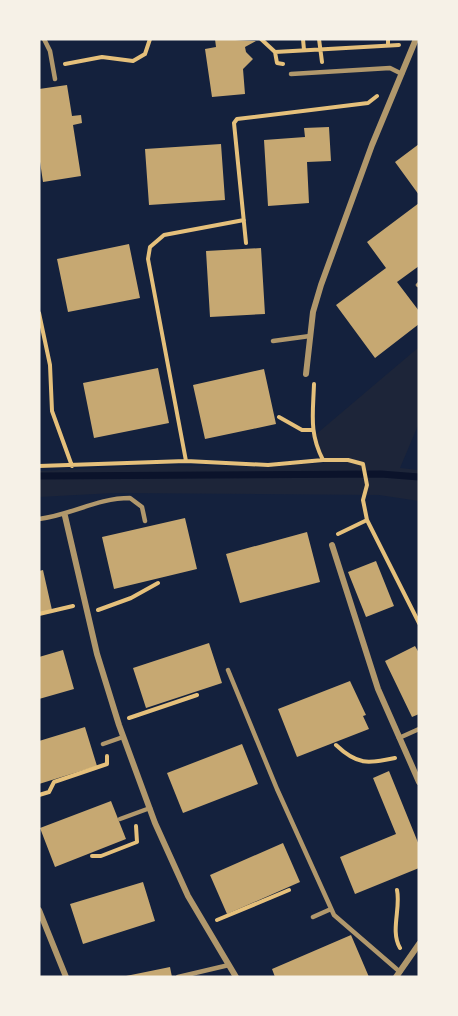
<svg xmlns="http://www.w3.org/2000/svg" width="458" height="1016" font-family="Poppins,sans-serif">
  <style>
    .green { fill: #1d2539 }
    .lines { fill: none; stroke-linecap: round; stroke-linejoin: round }
    .stream { stroke: #0b132b; stroke-width: 7 }
    .building { fill: #c6a872 }
    .path { stroke: #e5c07b; stroke-width: 4 }
    .service { stroke: #b1986c; stroke-width: 4.5 }
    .minor { stroke: #b1986c; stroke-width: 6 }
  </style>
  <rect width="100%" height="100%" fill="#14213d"/>
  <!-- green -->
  <path class="green" d="M419 347V423L400 468 419 470V501L379 495 114 493 39 497V471L155 465 265 467 324 463 314 436Z"/>
  <g class="lines">
    <!-- stream -->
    <path class="stream" d="M39 476 381 474 419 477"/>
  </g>
  <!-- building -->
  <path class="building" d="M215 39 256 41 245 47 246 52 253 59 243 69 245 94 212 97 205 49 216 47Z
    M67 85 72 116 81 115 82 123 73 125 81 176 43 182 39 155V89Z
    M329 127 331 161 307 162 309 203 268 206 264 140 305 137 304 128Z
    M221 144 225 200 149 205 145 149Z
    M419 144V195L395 162Z
    M419 203V266L397 282 419 311V324L375 358 336 305 386 268 367 242Z
    M129 244 140 298 68 312 57 259Z
    M261 248 265 314 210 317 206 251Z
    M158 368 169 423 94 438 83 383Z
    M264 369 276 424 205 439 193 385Z
    M185 518 197 569 114 589 102 537Z
    M307 532 320 582 240 603 226 554Z
    M376 561 394 606 366 617 348 572Z
    M43 570 52 610 39 613V571Z
    M209 643 222 683 146 708 133 668Z
    M415 646 419 653V714L412 717 385 661Z
    M63 650 74 689 39 699V657Z
    M350 681 366 715 363 716 369 729 297 757 278 709Z
    M85 727 97 766 39 784V741Z
    M242 744 258 784 183 813 167 773Z
    M389 771 419 845V868L355 894 340 857 396 834 373 778Z
    M111 801 126 839 55 867 40 828Z
    M283 843 300 882 227 914 210 875Z
    M143 882 155 921 83 944 70 904Z
    M351 935 369 977H275L272 969Z
    M170 967 172 977H126V976Z"/>
  <g class="lines">
    <!-- path -->
    <path class="path" d="M261 39 275 52 399 45
      M303 39 304 50
      M319 39 322 62
      M388 39V45
      M275 52 277 63 283 64
      M65 64 102 57 133 61 145 54 150 39
      M246 243 234 123 237 119 368 103 377 96
      M39 313 50 365 52 411 72 466
      M314 384C313 414 309 433 323 460
      M279 417 302 430H312
      M186 461 148 259 150 247 164 235 244 220
      M39 466 186 461 268 465 323 460H348L363 464 367 485 363 500 367 520 419 623
      M338 534 367 520
      M98 610 131 598 158 583
      M39 614 73 606
      M129 718 197 695
      M336 745C357 765 368 764 395 758
      M39 795 49 792 54 782 107 764V756
      M92 856H101L137 842 136 826
      M397 890C401 908 390 931 400 948
      M217 920 289 890"/>
    <!-- service -->
    <path class="service" d="M44 39 50 51 55 79
      M291 74 390 68 402 74
      M418 285 419 284
      M273 341 310 336
      M39 519C71 515 97 498 130 498L142 507 145 521
      M228 670 277 789 334 915 400 972
      M399 738 419 729
      M103 744 123 737
      M120 819 150 808
      M313 917 331 909
      M178 977 229 965"/>
    <!-- minor -->
    <path class="minor" d="M306 374 313 312 321 285 372 145 416 39
      M65 516 97 654 119 725 155 823 188 896 236 977
      M332 545 378 689 419 782
      M39 910 66 977
      M396 977 419 944"/>
  </g>
  <!-- border -->
  <rect width="458" height="1016" fill="none" stroke="#f6f1e7" stroke-width="81"/>
</svg>
